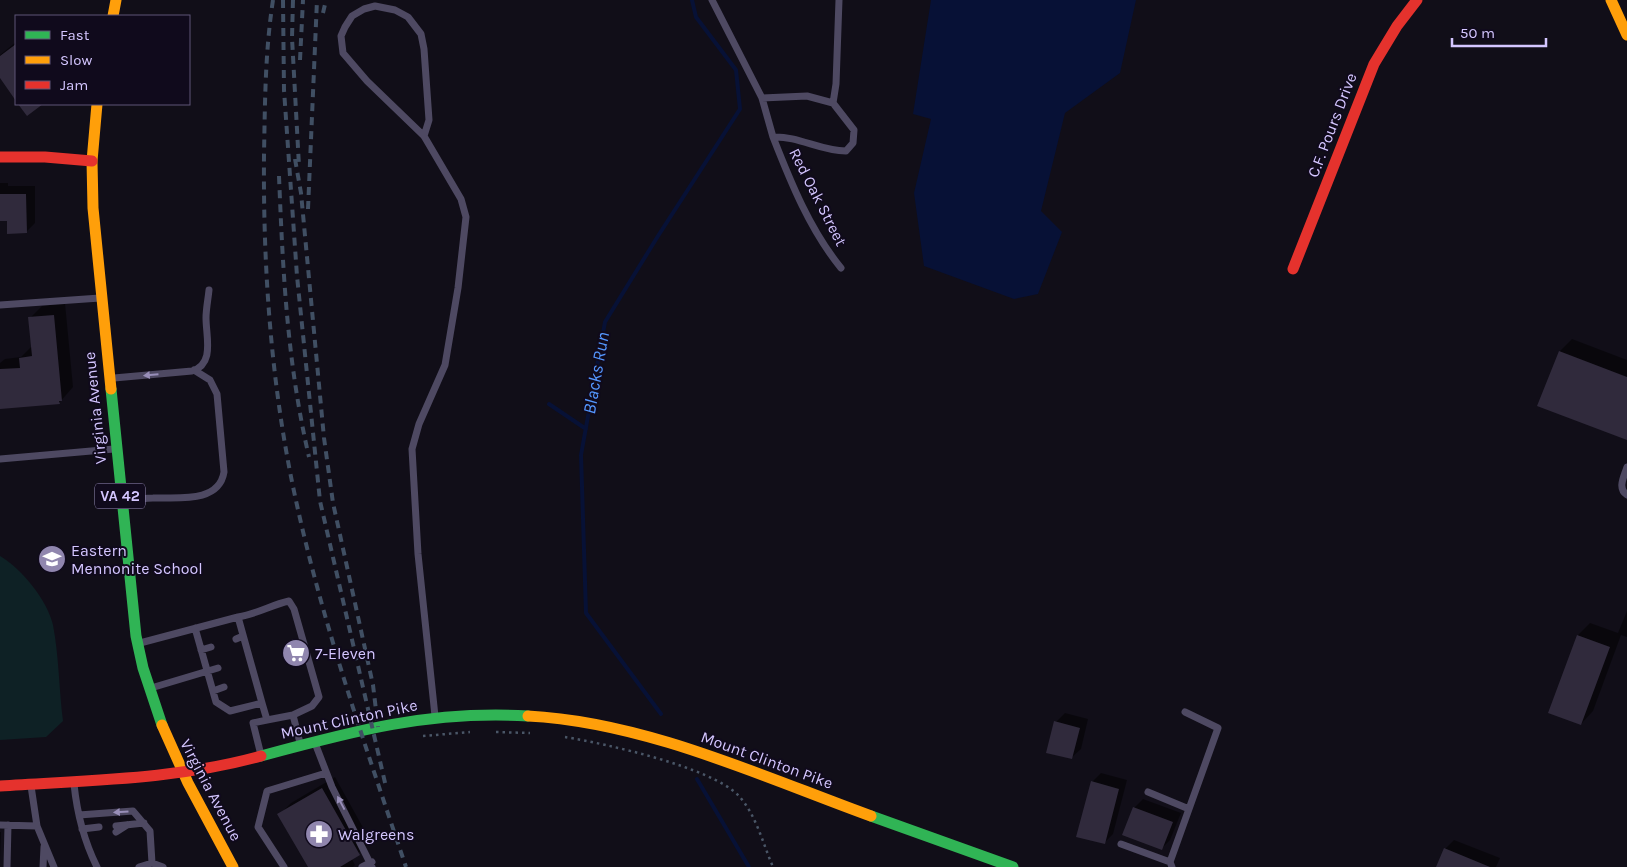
<svg xmlns="http://www.w3.org/2000/svg" width="1627" height="867" font-family="Karla,sans-serif">
  <style>
    .green { fill: #0e2125 }
    .water { fill: #071136 }
    .shadow { fill: #0007 }
    .lines { fill: none; stroke-linecap: round; stroke-linejoin: round }
    .stream { stroke: #071136; stroke-width: 4 }
    .building { fill: #302a3c }
    .path { stroke: #4a5667; stroke-width: 2.5; stroke-dasharray: 2.5 4; stroke-linecap: butt }
    .lane { stroke: #4e4962; stroke-width: 7 }
    .fast { stroke: #30b455; stroke-width: 11 }
    .slow { stroke: #ff9f0a; stroke-width: 11 }
    .jam { stroke: #e5322d; stroke-width: 11 }
    .rail { stroke: #404f63; stroke-width: 4; stroke-dasharray: 8 6; stroke-linecap: butt }
    .oneway { fill: #988eb8 }
    .labels { text-anchor: middle; dominant-baseline: central; stroke-width: 4; stroke-linejoin: round; paint-order: stroke }
    .shield { fill: #100a1c; stroke: #998ebb; stroke-width: 1 }
    .shield-label { font-size: 15px; font-weight: bold; fill: #d4c6ff }
    .street-label { font-size: 16px; fill: #d4c6ff; stroke: #100a1c }
    .poi-label { font-size: 16px; fill: #d4c6ff; stroke: #100a1c; text-anchor: start }
    .water-label { font-size: 18px; font-style: italic; fill: #5497ff; stroke: #100a1c }
  </style>
  <rect width="100%" height="100%" fill="#110e18"/>
  <!-- green -->
  <path class="green" d="M0 556C21 568 48 601 53 625 59 656 59 690 63 721L46 737 0 740Z"/>
  <!-- water -->
  <path class="water" d="M931 0H1136L1120 73 1065 113 1041 211 1062 232 1038 294 1014 299 924 266 914 193 931 119 913 114Z"/>
  <!-- shadow -->
  <path class="shadow" d="M16 42V99L0 76V55Z
    M0 183H8V186H35V223L26 232 8 220H0Z
    M65 303 73 387 59 403 0 408V363L5 359 21 357 32 346 30 318 42 306Z
    M1572 339 1627 360V439L1539 405 1560 351Z
    M1627 611V637L1621 635 1593 711 1581 724 1578 635 1590 623 1618 633Z
    M1065 713 1088 719 1081 749 1071 758 1056 722Z
    M1101 773 1127 780 1113 834 1104 843 1092 782Z
    M335 777 371 842 352 859 355 865 353 867H310L279 815 291 803Z
    M1143 799 1181 813 1170 840 1161 849 1134 808Z
    M0 832H1L0 861Z
    M1454 840 1500 858 1496 867H1437L1445 849Z"/>
  <g class="lines">
    <!-- stream -->
    <path class="stream" d="M549 404 586 429
      M661 714 586 613 581 455 605 322 658 236 740 109 736 70 696 17 692 0
      M697 779 749 867"/>
  </g>
  <!-- building -->
  <path class="building" d="M16 44V101L0 78V56Z
    M18 104H43L27 116Z
    M0 194H26L27 233 7 234V221H0Z
    M54 315 62 401H59L60 404 0 409V369L20 368 19 358 32 356 28 317Z
    M1559 351 1627 377V440L1537 406Z
    M1577 635 1610 647 1581 725 1548 713Z
    M1054 721 1080 728 1072 759 1046 753Z
    M1091 781 1119 789 1105 844 1076 837Z
    M322 788 360 855 340 867H308L277 814Z
    M1133 807 1173 822 1162 850 1122 835Z
    M1444 848 1490 867H1436Z"/>
  <g class="lines">
    <!-- path -->
    <path class="path" d="M496 732 530 733
      M423 736 470 732
      M565 737C607 744 710 767 738 795 756 814 763 844 773 867"/>
    <!-- lane -->
    <path class="lane" d="M712 0 762 98 773 137C799 136 820 151 846 151L853 143 854 130 833 103
      M762 98 807 96 833 103 836 84 839 0
      M424 136 429 120 424 49 421 34 408 17 395 10 375 6 364 9 352 16 345 27 341 36 343 53 367 81 424 136 461 199 466 217 458 288 445 365 419 424 412 449 418 554 435 716
      M773 137C791 183 810 230 841 268
      M0 305 100 298
      M114 378 192 371C215 364 206 337 206 318 206 309 208 300 209 290
      M0 459 114 449
      M1627 467C1624 477 1617 488 1627 495
      M125 502C134 500 143 498 153 498 176 497 219 504 224 472L217 394 210 380 194 370
      M238 617C257 614 271 605 289 601L294 609 319 697 312 706 293 715
      M236 639 243 636
      M140 643 238 617 262 703 230 711 216 702 195 628
      M201 650 211 647
      M151 688 218 668
      M213 691 224 687
      M262 703 267 720 293 715 300 743
      M315 743 332 787 372 867
      M261 755 253 723 267 720
      M74 784C77 813 84 841 97 867
      M31 786 37 826 54 867
      M1148 792 1189 809
      M79 815 133 811 150 831 152 863 139 867
      M0 825 37 826
      M116 826 144 823
      M82 829 99 827
      M116 832 127 825
      M1121 844 1170 862 1172 867
      M1170 862 1218 728 1185 712
      M152 863 163 867
      M7 867 8 825
      M43 867 44 847
      M284 867 258 827 267 791 326 773
      M362 867 372 862"/>
    <!-- fast -->
    <path class="fast" d="M111 389 136 636 143 668 162 725
      M261 756C353 731 431 710 528 716
      M871 816 1013 867"/>
    <!-- slow -->
    <path class="slow" d="M1611 0 1627 35
      M113 16 116 0
      M97 104 92 161 93 208 111 389
      M528 716C645 722 761 776 871 816
      M162 725 188 783 233 867"/>
    <!-- jam -->
    <path class="jam" d="M0 157H45L92 161
      M1293 269 1374 64 1397 26 1417 0
      M0 786C88 780 175 780 261 756"/>
    <!-- rail -->
    <path class="rail" d="M273 0C265 52 265 103 264 155 263 268 271 385 295 496 322 622 365 745 406 867
      M283 0 284 90 297 276 320 501 386 787
      M293 0 292 38 299 166
      M323 13 326 0
      M300 60 303 0
      M295 159 301 193 324 438 333 503 373 685 378 727
      M279 176C283 273 287 362 309 457
      M308 209 317 0"/>
  </g>
  <!-- one-way arrows -->
  <defs><path id="oneway-solid" d="M-6-.8H1V-3.2L6.5 0L1 3.2V.8H-6Z" transform="scale(1.25)"/></defs>
  <g class="oneway">
    <use href="#oneway-solid" transform="translate(151 375) rotate(175)"/>
    <use href="#oneway-solid" transform="translate(341 803) rotate(-118)"/>
    <use href="#oneway-solid" transform="translate(121 812) rotate(176)"/>
  </g>
  <!-- icons -->
  <defs>
    <g id="school-disc" transform="scale(1.4375)"><circle r="9.5" fill="#9086ae" stroke="#100a1c"/><path d="M0-5L7-2L0 1L-7-2ZM-4 1L0 2.5L4 1V4Q0 6-4 4Z" fill="#fff"/></g>
    <g id="supermarket-disc" transform="scale(1.4375)"><circle r="9.5" fill="#9086ae" stroke="#100a1c"/><path d="M-6-5.5h2.5l.6 2H6L4.5 2H-2.5L-4.4-4H-6ZM-1.5 3.2a1.3 1.3 0 1 0 .1 0ZM3 3.2a1.3 1.3 0 1 0 .1 0Z" fill="#fff"/></g>
    <g id="pharmacy-disc" transform="scale(1.4375)"><circle r="9.5" fill="#9086ae" stroke="#100a1c"/><path d="M-2-6h4v4h4v4h-4v4h-4v-4h-4v-4h4Z" fill="#fff"/></g>
  </defs>
  <g fill-rule="evenodd">
    <use href="#school-disc" x="52" y="559"/>
    <use href="#supermarket-disc" x="296" y="653"/>
    <use href="#pharmacy-disc" x="319" y="834"/>
  </g>
  <g class="labels">
    <!-- shield labels -->
    <rect class="shield" x="95" y="483.5" width="50" height="25" rx="4"/>
    <g class="shield-label">
      <text x="120" y="496">VA 42</text>
    </g>
    <!-- street labels -->
    <g class="street-label">
      <text transform="translate(1332 125) rotate(-69)">C.F. Pours Drive</text>
      <text transform="translate(818 197) rotate(63)">Red Oak Street</text>
      <text transform="translate(95 408) rotate(-96)">Virginia Avenue</text>
      <text transform="translate(349 719) rotate(-12)">Mount Clinton Pike</text>
      <text transform="translate(767 760) rotate(20)">Mount Clinton Pike</text>
      <text transform="translate(211 790) rotate(62)">Virginia Avenue</text>
    </g>
    <!-- poi labels -->
    <g class="poi-label">
      <text x="71" y="550">Eastern<tspan x="71" dy="18">Mennonite School</tspan></text>
      <text x="315" y="653">7-Eleven</text>
      <text x="338" y="834">Walgreens</text>
    </g>
    <!-- water labels -->
    <g class="water-label">
      <text transform="translate(596 373) rotate(-80)">Blacks Run</text>
    </g>
  </g>
  <!-- legend -->
  <rect x="15" y="15" width="175" height="90" fill="#100a1c" stroke="#5e5577"/>
  <rect x="25" y="31" width="25" height="8" fill="#30b455" stroke="#5e5577"/>
  <text x="60" y="40" font-size="15" fill="#d4c6ff">Fast</text>
  <rect x="25" y="56" width="25" height="8" fill="#ff9f0a" stroke="#5e5577"/>
  <text x="60" y="65" font-size="15" fill="#d4c6ff">Slow</text>
  <rect x="25" y="81" width="25" height="8" fill="#e5322d" stroke="#5e5577"/>
  <text x="60" y="90" font-size="15" fill="#d4c6ff">Jam</text>
  <!-- scale -->
  <path d="M1452 38v8h94v-8" fill="none" stroke="#d4c6ff" stroke-width="2.5"/>
  <text x="1460" y="38" font-size="15" fill="#d4c6ff" stroke="#100a1c" stroke-width="4" paint-order="stroke">50 m</text>
</svg>
